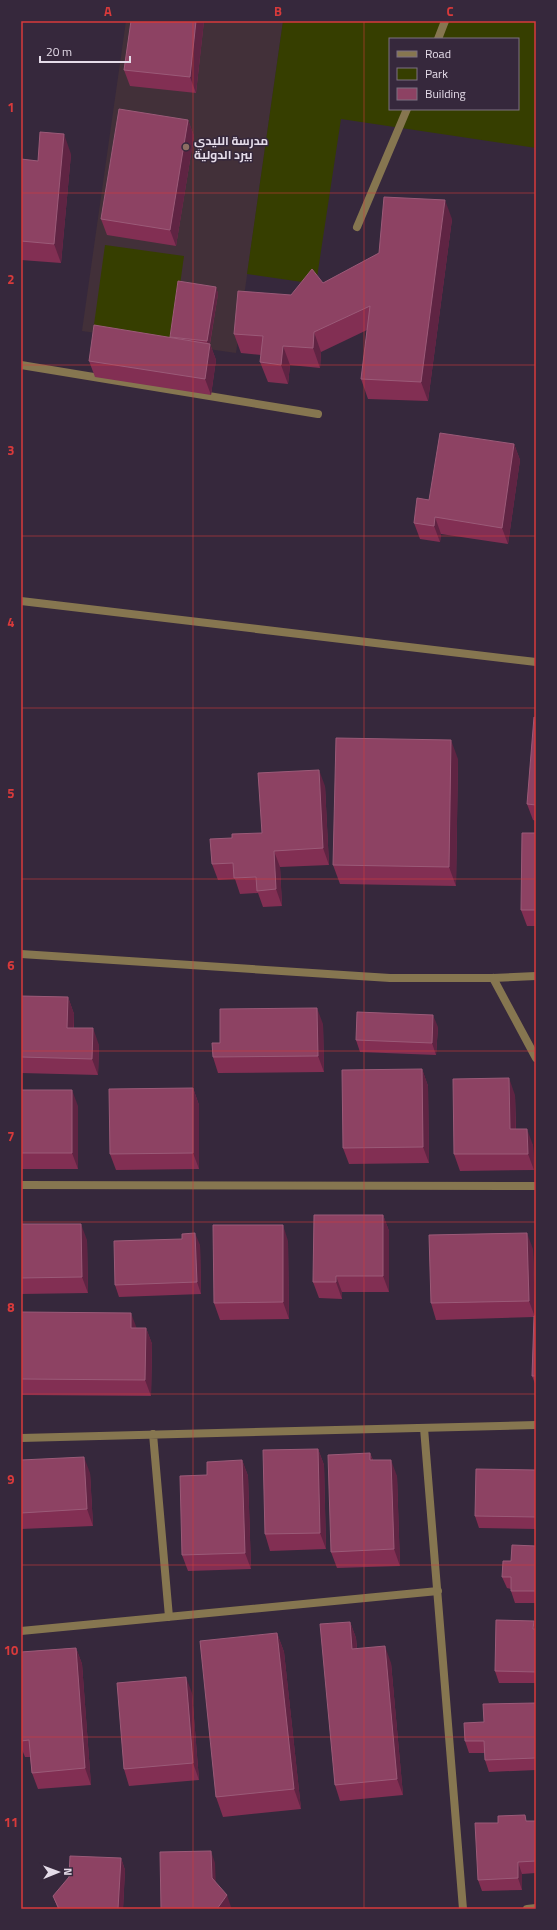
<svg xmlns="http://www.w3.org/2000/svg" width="557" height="1930" font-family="'Titillium Web',Cairo,sans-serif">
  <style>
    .education { fill: #423039 }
    .green { fill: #363e00; fill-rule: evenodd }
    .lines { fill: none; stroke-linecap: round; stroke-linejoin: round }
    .service { stroke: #867650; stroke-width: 8 }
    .minor { stroke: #867650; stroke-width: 8 }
    .wall { fill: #822f53 }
    .shaded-wall { fill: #5f2443 }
    .building { fill: #8d4263; stroke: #9b5a78 }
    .grid { fill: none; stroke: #d83a3b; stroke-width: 1; stroke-opacity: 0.55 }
    .education-dot { fill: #8d6e63; stroke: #36283c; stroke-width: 1.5 }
    .labels { text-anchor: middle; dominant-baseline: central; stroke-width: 3; stroke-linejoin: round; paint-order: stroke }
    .poi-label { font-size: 12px; font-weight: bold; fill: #e5dce9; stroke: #36283c; text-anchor: start }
    .neatline { fill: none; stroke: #d83a3b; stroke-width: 1.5 }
    .grid-label { font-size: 13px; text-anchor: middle; font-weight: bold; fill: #d83a3b }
  </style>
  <rect width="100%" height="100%" fill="#36283c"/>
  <!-- education -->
  <path class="education" d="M126 21H283L236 353 82 331Z"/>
  <!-- green -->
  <path class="green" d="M283 21H536V148L341 119 316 284 247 274ZM390 39H518V109H390Z
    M105 245 184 256 172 343 93 332Z"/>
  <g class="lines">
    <!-- service -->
    <path class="service" d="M438 39 445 21
      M357 227 407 109"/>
    <!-- minor -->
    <path class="minor" d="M21 365 318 414
      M21 601 536 662
      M21 954 390 978H493L536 976
      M493 978 536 1058
      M21 1185 536 1186
      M424 1428 463 1909
      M153 1434 169 1617
      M21 1438 536 1425
      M21 1631 438 1591
      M527 1909 536 1908"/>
  </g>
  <!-- wall -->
  <path class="wall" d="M131 21H204L196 93 130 86 124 70Z
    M188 120 194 136 176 246 107 235 101 219Z
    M71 154 61 263 21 260V159L38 161Z
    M452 219 428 401 368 399 361 379 367 330 321 352 320 368 290 365 288 384 268 382 260 362 261 355 241 353 234 334 291 295 323 283Z
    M216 287 218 294 210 344 216 360 211 395 95 377 89 361 170 337Z
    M514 444 520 460 508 544 441 534 440 542 420 539 414 523 429 500Z
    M536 718V821L533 820 527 804Z
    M458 759 456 886 340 884 333 865Z
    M325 786 329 865 280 867 282 906 263 907 258 893 240 894 235 879 218 880 212 864 232 838 262 833Z
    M536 833V926H527L521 910Z
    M21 996 68 997 74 1014V1028L99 1045 98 1075 21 1073Z
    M323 1024 324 1072 218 1073 213 1057 220 1043Z
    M438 1027 436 1055 360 1052 356 1040Z
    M422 1069 428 1086 429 1163 349 1164 343 1148Z
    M193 1088 199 1105V1169L116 1170 110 1154Z
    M21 1090 78 1106V1169H21Z
    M515 1095 516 1129 533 1145 534 1170 460 1171 454 1154Z
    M383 1215 389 1231V1292H342V1299L319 1298 313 1282Z
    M21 1224 87 1240 88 1293 21 1294Z
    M182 1239 200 1245 201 1294 119 1297 115 1285Z
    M288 1241 289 1319 220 1320 214 1303Z
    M533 1249 535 1316H536V1386L532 1376 534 1317 436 1320 431 1303Z
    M21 1312 137 1328H146L152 1344 151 1396 21 1395Z
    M318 1449 324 1465 326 1549 270 1551 265 1534Z
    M370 1453 373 1460 397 1476 400 1566 337 1568 331 1552Z
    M21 1460 90 1473 93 1526 21 1529Z
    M242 1460 248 1476 251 1569 188 1571 182 1555 207 1475Z
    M536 1470V1529L479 1528 475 1516Z
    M536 1546V1603H515L511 1591V1589L507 1588 502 1577Z
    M350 1622 356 1638 357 1649 391 1663 403 1795 340 1801 335 1785Z
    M536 1628V1683H499L495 1671Z
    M277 1633 284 1652 301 1809 223 1817 216 1797Z
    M76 1648 82 1664 91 1785 38 1789 32 1773 30 1757H25L21 1747V1652Z
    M192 1693 199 1780 129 1786 124 1769Z
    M536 1703V1770L489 1772 485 1760V1753H469L465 1741 484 1722Z
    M528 1821H536V1873L522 1874V1890L482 1891 478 1880Z
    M121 1858 125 1870 123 1909H58L53 1896Z"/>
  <!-- shaded-wall -->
  <path class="shaded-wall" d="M196 21H204L196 93 190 77Z
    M188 120 194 136 176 246 170 230Z
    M64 134 71 154 61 263 54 244Z
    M445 200 452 219 428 401 421 382Z
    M216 287 218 294 209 348 207 341Z
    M314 332 321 352 320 368 313 348Z
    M210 344 216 360 211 395 205 379Z
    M283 346 290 365 288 384 281 365Z
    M514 444 520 460 508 544 502 528Z
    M435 517 441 534 440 542 434 526Z
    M451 740 458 759 456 886 449 867Z
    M319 770 325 786 329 865 323 848Z
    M274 851 280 867 282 906 276 889Z
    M68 997 74 1014 73 1044 67 1028Z
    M317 1008 323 1024 324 1072 318 1056Z
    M433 1015 438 1027 436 1055 432 1043Z
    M93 1028 99 1045 98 1075 92 1059Z
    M422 1069 428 1086 429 1163 423 1147Z
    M509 1078 515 1095 516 1145 510 1129Z
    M193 1088 199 1105V1169L193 1153Z
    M72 1090 78 1106V1169L72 1153Z
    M527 1129 533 1145 534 1170 528 1154Z
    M383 1215 389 1231V1292L383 1276Z
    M81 1224 87 1240 88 1293 82 1277Z
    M283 1225 288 1241 289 1319 283 1302Z
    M195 1233 200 1245 201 1294 197 1282Z
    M527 1233 533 1249 535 1317 529 1301Z
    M336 1276 342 1292V1299L336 1282Z
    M131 1313 137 1329 131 1328Z
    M146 1328 152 1344 151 1396 145 1380Z
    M318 1449 324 1465 326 1549 320 1533Z
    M370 1453 376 1470 370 1460Z
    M84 1457 90 1473 93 1526 87 1509Z
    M242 1460 248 1476 251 1569 245 1553Z
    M391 1460 397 1476 400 1566 394 1549Z
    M534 1621 536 1628V1637L533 1629Z
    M350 1622 356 1638 358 1666 352 1649Z
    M277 1633 284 1652 301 1809 294 1789Z
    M385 1646 391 1663 403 1795 397 1779Z
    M76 1648 82 1664 91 1785 85 1768Z
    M186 1677 192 1693 199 1780 193 1763Z
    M211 1851 215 1863 216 1890 212 1878Z
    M121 1858 125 1870 123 1909H118Z
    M518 1862 522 1874V1890L518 1878Z
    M227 1895 231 1907 230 1909H217Z"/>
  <!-- building -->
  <path class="building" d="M131 21H196L190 77 124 70Z
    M119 109 188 120 170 230 101 219Z
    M40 132 64 134 54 244 21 241V159L38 161Z
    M384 197 445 200 421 382 361 379 370 306 314 332 313 348 283 346 281 365 260 362 263 336 234 334 238 291 291 295 312 269 323 283 379 253Z
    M178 281 216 287 207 341 170 337Z
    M94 325 210 344 205 379 89 361Z
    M440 433 514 444 502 528 435 517 434 526 414 523 417 498 429 500Z
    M534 717 536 718V805L527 804Z
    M336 738 451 740 449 867 333 865Z
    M319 770 323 848 274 851 276 889 257 891 256 877 234 878 233 863 212 864 210 839 232 838V834L262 833 258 773Z
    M522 833H536V910H521Z
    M21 996 68 997 67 1028H93L92 1059 21 1057Z
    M317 1008 318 1056 213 1057 212 1043H220V1009Z
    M357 1012 433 1015 432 1043 356 1040Z
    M422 1069 423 1147 343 1148 342 1070Z
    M509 1078 510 1129H527L528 1154H454L453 1079Z
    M193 1088V1153L110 1154 109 1089Z
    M21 1090H72V1153H21Z
    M314 1215H383V1276H336V1282H313Z
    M21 1224H81L82 1277 21 1278Z
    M213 1225H283V1302L214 1303Z
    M195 1233 197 1282 115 1285 114 1241 182 1239V1234Z
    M527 1233 529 1301 431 1303 429 1235Z
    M21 1312 131 1313V1328H146L145 1380 21 1379Z
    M534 1316H536V1376H532Z
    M318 1449 320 1533 265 1534 263 1450Z
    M370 1453V1460H391L394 1549 331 1552 328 1455Z
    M84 1457 87 1509 21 1513V1460Z
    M242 1460 245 1553 182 1555 180 1476 207 1475V1462Z
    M476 1469 536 1470V1517L475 1516Z
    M512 1545 536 1546V1591H511V1577H502L503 1561H511Z
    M496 1620 534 1621 533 1629H536V1672L495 1671Z
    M350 1622 352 1649 385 1646 397 1779 335 1785 320 1624Z
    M277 1633 294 1789 216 1797 200 1641Z
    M76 1648 85 1768 32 1773 29 1740 21 1741V1652Z
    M186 1677 193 1763 124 1769 117 1683Z
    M536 1703V1758L485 1760 484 1741H465L464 1723 484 1722 483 1704Z
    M525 1815 526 1821H536V1861L518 1862V1878L478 1880 475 1823H498V1816Z
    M211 1851 212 1878 227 1895 217 1909H161L160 1852Z
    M70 1856 121 1858 118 1909H59L53 1896 69 1877Z"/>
  <!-- grid -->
  <path class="grid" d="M193 21V1909M364 21V1909M21 193H536M21 365H536M21 536H536M21 708H536M21 879H536M21 1051H536M21 1222H536M21 1394H536M21 1565H536M21 1737H536"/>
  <!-- markers -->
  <circle class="education-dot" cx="186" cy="147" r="4"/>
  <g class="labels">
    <!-- poi labels -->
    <g class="poi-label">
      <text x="194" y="140">مدرسة الليدي<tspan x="194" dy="14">بيرد الدولية</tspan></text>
    </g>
  </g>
  <!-- border -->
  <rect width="557" height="1930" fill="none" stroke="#36283c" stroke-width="44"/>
  <!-- legend -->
  <rect x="389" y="38" width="130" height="72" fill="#36283c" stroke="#7c7081"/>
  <rect x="397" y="51" width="20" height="6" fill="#867650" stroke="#7c7081"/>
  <text x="425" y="58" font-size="12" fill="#e5dce9">Road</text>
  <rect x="397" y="68" width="20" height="12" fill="#363e00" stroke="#7c7081"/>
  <text x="425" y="78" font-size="12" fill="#e5dce9">Park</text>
  <rect x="397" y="88" width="20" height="12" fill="#8d4263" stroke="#7c7081"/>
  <text x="425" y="98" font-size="12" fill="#e5dce9">Building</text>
  <!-- north arrow -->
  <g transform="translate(58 1872) rotate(89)" stroke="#36283c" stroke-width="3" paint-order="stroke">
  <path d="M0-3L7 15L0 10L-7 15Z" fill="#e5dce9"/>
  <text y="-6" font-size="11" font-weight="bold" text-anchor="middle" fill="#e5dce9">N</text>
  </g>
  <!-- scale -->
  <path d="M40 56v6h90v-6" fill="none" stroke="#e5dce9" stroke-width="2"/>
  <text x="46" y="56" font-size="12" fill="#e5dce9" stroke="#36283c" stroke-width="3" paint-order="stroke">20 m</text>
  <rect x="22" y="22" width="513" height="1886" class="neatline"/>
  <g class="grid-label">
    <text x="108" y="16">A</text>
    <text x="278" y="16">B</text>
    <text x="450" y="16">C</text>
    <text x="11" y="112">1</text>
    <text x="11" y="284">2</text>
    <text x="11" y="455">3</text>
    <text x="11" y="627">4</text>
    <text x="11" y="798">5</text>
    <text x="11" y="970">6</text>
    <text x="11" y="1141">7</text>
    <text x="11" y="1312">8</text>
    <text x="11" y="1484">9</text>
    <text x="11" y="1655">10</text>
    <text x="11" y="1827">11</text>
  </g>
</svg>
